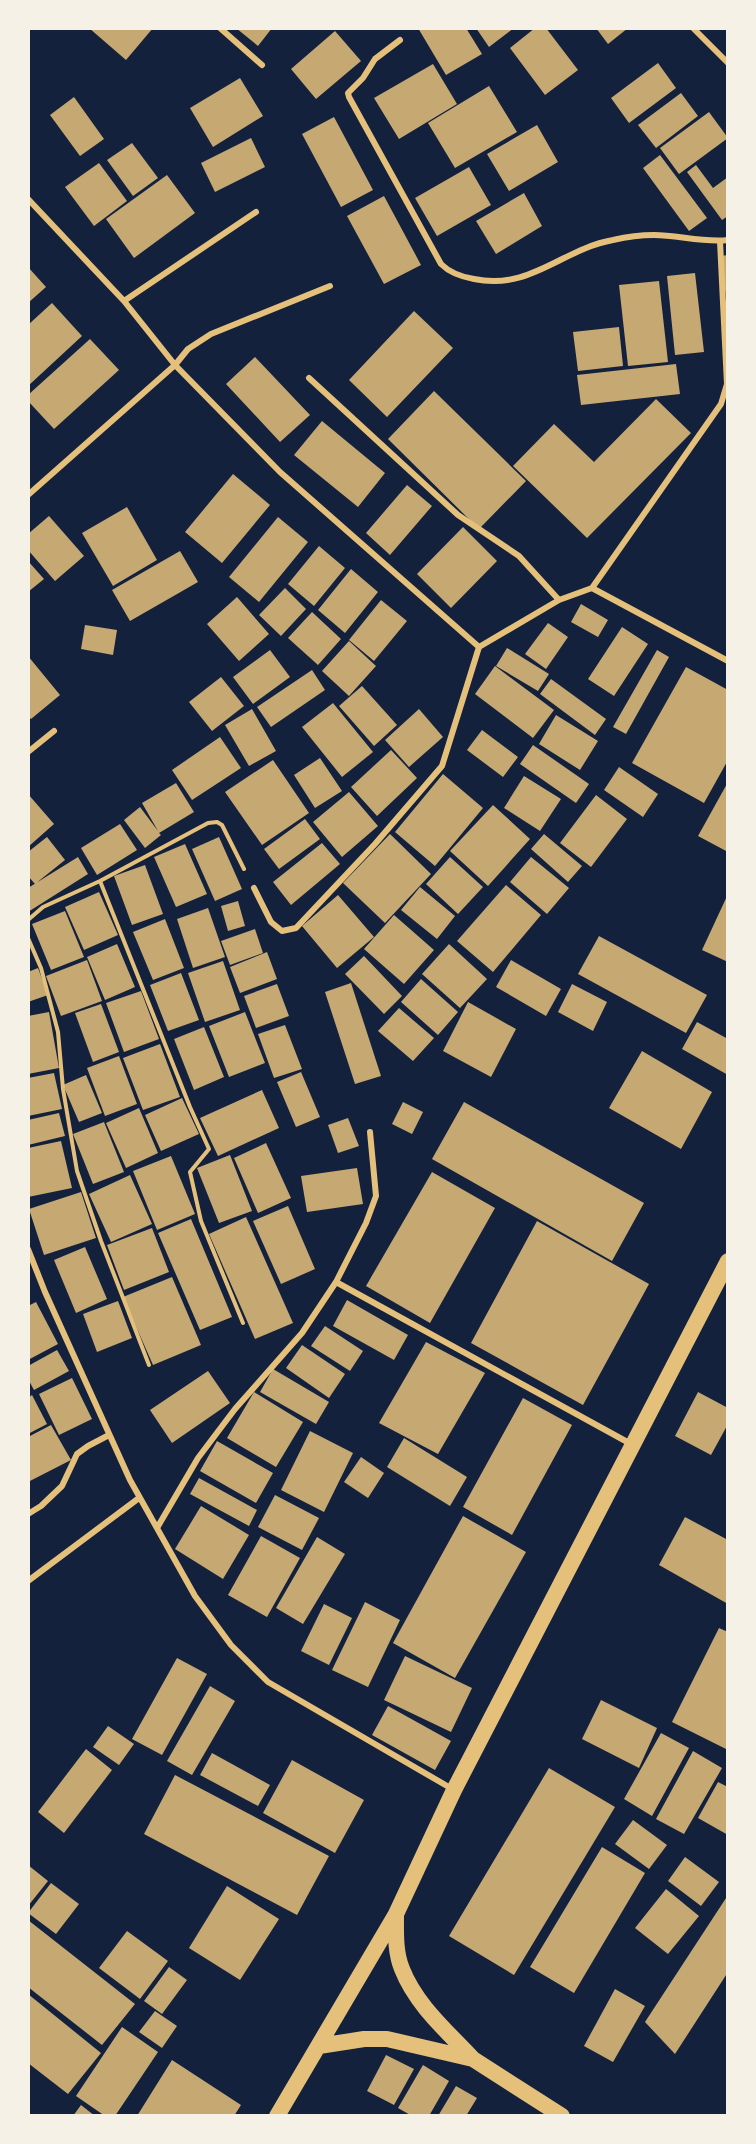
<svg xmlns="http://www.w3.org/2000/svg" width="756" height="2144" font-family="'PT Sans',sans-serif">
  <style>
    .building { fill: #c6a872 }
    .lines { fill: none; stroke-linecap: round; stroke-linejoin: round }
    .path { stroke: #e5c07b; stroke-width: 4 }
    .minor { stroke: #e5c07b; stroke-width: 6 }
    .trunk { stroke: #e5c07b; stroke-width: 16 }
  </style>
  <rect width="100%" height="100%" fill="#14213d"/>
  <!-- building -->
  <path class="building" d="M89 28H153L126 60Z
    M236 28H272L258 46Z
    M418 28H466L482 54 446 75Z
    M476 28H514L489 47Z
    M535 28H546L578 70 545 95 510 48Z
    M596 28H628L608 44Z
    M335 31 361 61 316 99 291 69Z
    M658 63 676 88 629 123 611 98Z
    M433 64 457 104 399 139 374 98Z
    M240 78 263 116 213 147 190 108Z
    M489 86 517 132 455 168 428 123Z
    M681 93 698 116 656 148 638 125Z
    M74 97 104 139 80 156 50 115Z
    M709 112 728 138 679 174 660 148Z
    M334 117 373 190 341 207 302 134Z
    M537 125 558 162 509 191 487 154Z
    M251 138 265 167 215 192 201 163Z
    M132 143 158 178 133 196 107 160Z
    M660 155 707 218 689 231 643 168Z
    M99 163 127 201 94 226 65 187Z
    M696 165 713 188 728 177V216L722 220 687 172Z
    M469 167 491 205 437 236 415 198Z
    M167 175 195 213 134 258 106 219Z
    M524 193 542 226 496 254 476 221Z
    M384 196 421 265 384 284 347 216Z
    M728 255V297H726L721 256Z
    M28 267 46 287 28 303Z
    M695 273 704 352 675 355 667 276Z
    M659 281 668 362 628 366 619 285Z
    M52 303 82 336 28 386V325Z
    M414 311 453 348 387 417 349 380Z
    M619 327 623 366 578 371 573 332Z
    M90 339 119 370 54 429 28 401V395Z
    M255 357 310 415 280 442 226 384Z
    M676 364 680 394 581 405 577 375Z
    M434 391 526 481 479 529 388 439Z
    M656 399 691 433 587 538 513 466 554 424 594 462Z
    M322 421 385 473 358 507 294 455Z
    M233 474 270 505 222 563 185 532Z
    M407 485 432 506 390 555 366 533Z
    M127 507 157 560 113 586 82 533Z
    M49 516 84 556 55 581 28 550V534Z
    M278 517 308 542 259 602 229 577Z
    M463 527 497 561 451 608 417 574Z
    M319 546 345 568 314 606 288 584Z
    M180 551 198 582 130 621 112 590Z
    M28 561 44 579 28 592Z
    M351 569 378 592 345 633 318 610Z
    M285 588 306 609 281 636 259 615Z
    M237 597 269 634 239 661 207 624Z
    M381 600 407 621 374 661 349 640Z
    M581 604 608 620 598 637 571 622Z
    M312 612 341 639 318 665 288 638Z
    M548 623 568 637 546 669 525 654Z
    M85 625 117 630 113 655 81 649Z
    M622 627 648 644 614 696 588 679Z
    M349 641 376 666 349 696 322 671Z
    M507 648 549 674 538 691 496 666Z
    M270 650 290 677 253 704 233 677Z
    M657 650 669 657 626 734 613 727Z
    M28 656 60 695 31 719 28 716Z
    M495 666 554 710 533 738 475 694Z
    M686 667 728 690V760L704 803 632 763Z
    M312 670 325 690 271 727 257 707Z
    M221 677 244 706 212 731 189 702Z
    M551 679 606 719 595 735 540 694Z
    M362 686 397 725 374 746 339 706Z
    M333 703 373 752 342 777 302 727Z
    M252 709 276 751 249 766 225 725Z
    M419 709 443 737 409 767 385 740Z
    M556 715 598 741 580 770 539 744Z
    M482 730 518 757 503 777 467 750Z
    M220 737 241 768 192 800 172 770Z
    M533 745 589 784 576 803 520 764Z
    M391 750 417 778 377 816 351 787Z
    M320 758 342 791 315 808 294 775Z
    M273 760 309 813 262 845 225 792Z
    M619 767 658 794 643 817 604 790Z
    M443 774 483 808 435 866 395 832Z
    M524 776 561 799 540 831 504 808Z
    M728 782V852L698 836Z
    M176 783 194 812 159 833 161 835 145 848 124 820 140 807 158 831 142 803Z
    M349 792 378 826 342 857 313 822Z
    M28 794 54 824 28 847Z
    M596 795 627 819 591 867 560 843Z
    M493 805 530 839 488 886 450 851Z
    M305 819 320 839 279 869 264 849Z
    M120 824 137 850 97 875 81 848Z
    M390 834 431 874 385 923 343 883Z
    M544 834 582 866 568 882 531 849Z
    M47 837 65 860 35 884 28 876V852Z
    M219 837 242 889 215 901 192 849Z
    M322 843 340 864 291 905 273 882Z
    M185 844 207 894 176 907 154 857Z
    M78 857 88 874 28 912V888Z
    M450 857 483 887 458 914 426 884Z
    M531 857 569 888 547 914 510 882Z
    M145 865 163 914 132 925 114 876Z
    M506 885 541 915 493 972 457 941Z
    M420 887 455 916 437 939 401 910Z
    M99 892 118 935 84 950 65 907Z
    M728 894V962L702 950Z
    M338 895 374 937 337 968 302 926Z
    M238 901 245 926 228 931 221 906Z
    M208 908 225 957 193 968 177 919Z
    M65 911 84 957 51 970 32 924Z
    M394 915 434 950 404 984 364 949Z
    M165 919 184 968 153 980 133 932Z
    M255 929 263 953 230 965 221 941Z
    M599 936 707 995 686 1033 578 974Z
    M117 944 135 987 105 1000 87 957Z
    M449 944 487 979 460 1008 422 974Z
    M267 952 277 979 240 993 230 967Z
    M364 956 402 996 384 1014 345 974Z
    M87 960 102 1001 61 1016 46 976Z
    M511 960 561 989 546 1016 496 987Z
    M223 961 240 1010 205 1022 188 973Z
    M38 968 48 995 28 1002V972Z
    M181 973 199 1020 168 1031 150 985Z
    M421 979 458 1012 438 1035 401 1002Z
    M351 983 381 1076 355 1084 325 992Z
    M277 984 289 1016 256 1028 244 996Z
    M572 984 607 1002 593 1031 558 1012Z
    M141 991 159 1039 124 1052 106 1003Z
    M468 1002 516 1029 491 1077 443 1051Z
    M101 1004 119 1052 93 1062 75 1013Z
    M399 1008 434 1038 413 1061 378 1031Z
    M49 1012 59 1068 28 1074V1016Z
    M245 1012 265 1063 229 1077 209 1026Z
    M697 1022 728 1039V1075L682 1049Z
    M285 1025 302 1069 274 1078 258 1034Z
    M204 1027 224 1077 194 1090 174 1039Z
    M160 1044 180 1097 143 1110 123 1058Z
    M642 1051 712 1092 681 1149 609 1108Z
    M119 1056 137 1104 105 1116 87 1068Z
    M301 1072 320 1117 296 1127 277 1082Z
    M54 1073 62 1109 28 1116V1078Z
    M86 1075 102 1113 79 1122 63 1085Z
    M262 1090 279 1128 218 1156 200 1118Z
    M182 1098 199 1134 161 1151 145 1115Z
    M403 1102 423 1112 412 1134 392 1124Z
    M464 1102 644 1203 612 1261 432 1159Z
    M139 1108 158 1153 126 1168 106 1123Z
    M59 1113 65 1136 28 1145V1120Z
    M348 1118 359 1146 338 1153 328 1125Z
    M104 1122 124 1172 93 1184 73 1134Z
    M61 1141 72 1188 28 1197V1148Z
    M266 1143 291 1198 258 1213 234 1158Z
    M230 1155 252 1211 219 1223 197 1168Z
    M171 1156 195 1214 157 1230 133 1171Z
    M357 1168 363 1204 307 1212 301 1176Z
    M432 1172 495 1208 430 1323 366 1286Z
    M130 1175 152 1224 111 1242 89 1194Z
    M81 1192 96 1238 44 1255 29 1209Z
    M288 1206 315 1269 281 1284 253 1221Z
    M246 1217 293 1323 255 1339 209 1234Z
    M191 1219 232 1317 200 1330 158 1233Z
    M537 1221 649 1284 583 1405 471 1343Z
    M152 1228 169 1272 124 1290 107 1245Z
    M85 1247 107 1299 76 1313 54 1260Z
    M172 1277 201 1345 153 1365 123 1297Z
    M347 1300 408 1335 394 1360 333 1326Z
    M118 1301 132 1338 97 1352 83 1314Z
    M36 1302 58 1344 28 1360V1306Z
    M325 1326 363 1351 350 1371 311 1346Z
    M426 1342 485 1373 438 1454 379 1423Z
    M302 1345 345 1374 329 1398 286 1368Z
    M57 1350 69 1371 34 1390 28 1379V1366Z
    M273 1369 329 1402 316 1424 260 1392Z
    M208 1371 230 1403 172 1443 150 1410Z
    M72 1378 92 1419 59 1435 39 1394Z
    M254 1392 303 1422 276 1467 227 1438Z
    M698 1392 728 1408V1424L711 1455 675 1436Z
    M32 1395 47 1424 28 1434V1398Z
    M523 1398 572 1425 512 1535 463 1507Z
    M51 1425 71 1460 28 1482V1437Z
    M310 1431 353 1453 324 1512 281 1490Z
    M404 1438 467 1477 450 1506 387 1467Z
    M217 1441 273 1473 256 1503 200 1471Z
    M361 1457 384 1473 368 1498 344 1482Z
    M199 1478 257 1510 249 1526 190 1494Z
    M275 1495 319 1518 302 1550 258 1527Z
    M201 1506 249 1535 223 1579 175 1549Z
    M463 1516 526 1552 455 1678 393 1643Z
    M685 1517 728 1540V1604L659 1565Z
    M261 1536 300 1558 267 1617 228 1595Z
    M317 1537 345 1554 303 1624 276 1608Z
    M365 1602 400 1620 368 1687 332 1670Z
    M324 1604 352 1618 329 1665 301 1651Z
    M719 1628 728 1632V1750L672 1722Z
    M405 1656 472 1688 451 1732 384 1700Z
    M177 1658 207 1674 162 1755 132 1739Z
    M210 1686 235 1701 192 1775 167 1761Z
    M601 1700 657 1728 639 1768 582 1739Z
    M388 1706 451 1741 435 1770 372 1735Z
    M108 1726 134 1744 119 1765 93 1747Z
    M661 1733 689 1748 652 1816 624 1799Z
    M86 1749 112 1770 64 1833 38 1812Z
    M693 1751 722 1768 684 1834 656 1819Z
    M212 1753 270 1785 258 1806 200 1775Z
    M292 1760 364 1800 335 1853 263 1813Z
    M549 1768 615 1807 514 1975 449 1936Z
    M175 1775 329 1856 297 1915 144 1834Z
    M718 1782 728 1787V1835L698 1818Z
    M633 1820 667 1845 649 1869 615 1844Z
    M602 1847 645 1873 574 1993 530 1967Z
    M685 1857 719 1882 701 1906 668 1881Z
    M28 1865 48 1881 28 1906Z
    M51 1883 79 1904 56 1934 28 1913Z
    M227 1886 279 1919 240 1980 189 1948Z
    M666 1889 699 1916 668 1954 635 1928Z
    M728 1895V1972L675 2054 645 2022Z
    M28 1920 135 2004 102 2045 28 1987Z
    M127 1931 168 1961 140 1999 99 1968Z
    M169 1967 187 1980 162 2014 144 2001Z
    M615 1989 645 2006 613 2062 584 2046Z
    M28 1994 101 2053 68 2094 28 2063Z
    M155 2011 177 2026 162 2048 139 2032Z
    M122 2027 158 2052 115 2116H105L76 2096Z
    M386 2055 414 2069 394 2105 367 2091Z
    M172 2060 241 2105 234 2116H137Z
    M423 2065 449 2081 429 2116H412L398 2108Z
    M456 2086 477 2098 466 2116H438Z
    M81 2105 95 2116H73Z"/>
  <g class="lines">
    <!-- path -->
    <path class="path" d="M100 881 190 1107 209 1149 190 1172 201 1221 243 1323
      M28 920 43 907 100 881 208 823 217 822 222 825 244 869
      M28 938 41 968 58 1032 63 1089 77 1171 101 1241 149 1365"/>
    <!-- minor -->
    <path class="minor" d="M220 28 262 65
      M693 28 728 63
      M400 40 375 59 363 78 348 93 349 97 441 264C450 273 462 277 474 279 530 291 562 249 613 240 626 237 641 235 654 235 678 235 703 243 728 240
      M28 199 124 301 175 365 280 472 479 647
      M124 301 256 212
      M309 378 458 515 519 556 559 600
      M28 495 175 365 188 349 211 334 330 286
      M592 588 721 404 727 384 720 241
      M479 647 559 600 592 588 728 661
      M28 752 54 731
      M254 888 271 922 282 931 296 928 375 844 442 766 479 647
      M28 1249 45 1292 130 1480 195 1596 231 1645 268 1682 454 1790
      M336 1282 631 1444
      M28 1514 41 1506 62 1486 77 1454 88 1446 109 1435
      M157 1528 198 1458 235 1409 302 1333 336 1282 366 1223 376 1196 370 1132
      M28 1581 139 1498"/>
    <!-- trunk -->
    <path class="trunk" d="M396 1915C396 1933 395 1952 402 1969 416 2005 448 2032 473 2059
      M319 2046 364 2039H387L473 2059 562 2116
      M277 2116 396 1914 454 1790 728 1261"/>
  </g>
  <!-- border -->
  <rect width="756" height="2144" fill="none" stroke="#f6f1e7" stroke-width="60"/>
</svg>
